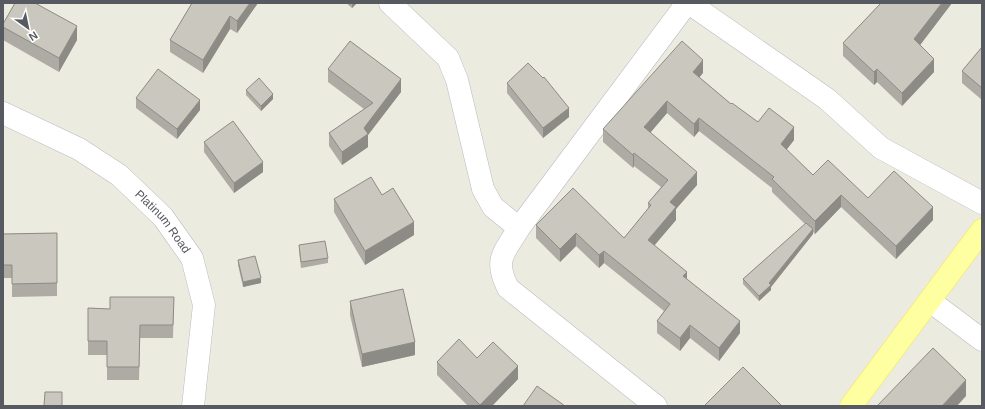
<svg xmlns="http://www.w3.org/2000/svg" width="985" height="409" font-family="Arial,sans-serif">
  <style>
    .lines { fill: none; stroke-linecap: round; stroke-linejoin: round }
    .minor-casing { stroke: #babbc2; stroke-width: 23 }
    .major-casing { stroke: #f5e44e; stroke-width: 23 }
    .minor { stroke: #fff; stroke-width: 22 }
    .major { stroke: #feffa1; stroke-width: 22 }
    .wall { fill: #adaba3 }
    .shaded-wall { fill: #8d8b85 }
    .building { fill: #c9c7be; stroke: #8d8b85 }
    .labels { text-anchor: middle; dominant-baseline: central; stroke-width: 3; stroke-linejoin: round; paint-order: stroke }
    .street-label { font-size: 12px; fill: #585a61; stroke: #fff }
  </style>
  <rect width="100%" height="100%" fill="#ecebdf"/>
  <g class="lines">
    <!-- minor casing -->
    <g class="minor-casing">
      <g id="minor">
        <path d="M390 3 448 58 457 80 483 189 493 207 519 228"/>
        <path d="M689 3 827 99 881 148 982 203"/>
        <path id="s1" d="M3 113 79 149 119 175 163 217 192 258 204 305 193 406"/>
        <path d="M930 301 982 340"/>
        <path d="M656 406 508 288C493 259 505 252 519 228L687 3"/>
      </g>
    </g>
    <!-- major casing -->
    <g class="major-casing">
      <path id="major" d="M851 406 982 230"/>
    </g>
    <!-- minor -->
    <use href="#minor" class="minor"/>
    <!-- major -->
    <use href="#major" class="major"/>
  </g>
  <!-- wall -->
  <path class="wall" d="M192 3H258L237 33 230 29 203 73 170 52V40Z
    M346 3H357L352 8Z
    M881 3H952L920 45 934 72 902 106 877 82 874 85 843 56V43Z
    M3 24 77 40 59 72 3 40Z
    M982 47V100L962 83V71Z
    M328 69 401 92 368 135V147L342 165 329 146V133L364 109 328 82Z
    M703 73 699 77 731 104 758 122 794 140 786 150 813 175 868 198 933 220 896 259 841 207 815 234 813 232V234L771 287V290L759 301 743 284V279L805 224 772 192V188L699 131 694 137 667 113 650 133 697 185 676 209V220L654 245 740 333 719 361 690 338 680 351 657 333V321L664 311 604 263 599 268 576 246 560 262 536 238V225L624 238 648 209V203L661 187 634 166 633 168 603 142V129Z
    M507 83 569 117 543 138 507 93Z
    M246 90 273 99 261 111 246 95Z
    M136 98 200 110 177 139 136 108Z
    M204 142 263 172 234 193 204 152Z
    M382 195 414 235 365 265 334 212V199Z
    M57 233V296L12 297V278H3V234Z
    M299 245 328 258V263L301 268 299 250Z
    M238 260 261 283 243 287 238 265Z
    M174 297 173 338H140L139 380H107V355H88V308L110 309Z
    M350 301 415 355 362 367 350 315Z
    M437 362 518 379 492 406H468L437 375Z"/>
  <!-- shaded-wall -->
  <path class="shaded-wall" d="M250 3H258L237 33V21Z
    M352 3H357L352 8Z
    M942 3H952L914 53V39Z
    M230 16V29L203 73V60Z
    M77 26V40L59 72V58Z
    M934 59V72L902 106V93Z
    M703 60V73L693 85V72Z
    M877 69V82L874 85V72Z
    M401 79V92L368 135V147L342 165V152L364 128Z
    M273 94V99L261 111V106Z
    M200 100V110L177 139V129Z
    M667 101V113L644 140V127Z
    M569 108V117L543 138V128Z
    M699 118V131L694 137V124Z
    M794 127V140L781 157V144Z
    M634 153V166L633 168V155Z
    M263 162V172L234 193V183Z
    M697 172V185L676 209V220L648 253V240L670 202Z
    M841 195V207L815 234V221Z
    M933 207V220L896 259V246Z
    M414 222V235L365 265V251Z
    M813 229V234L771 287V290L759 301V296Z
    M576 233V246L560 262V249Z
    M604 251V263L599 268V255Z
    M687 272V284L683 276Z
    M261 278V283L243 287V282Z
    M740 321V333L719 361V348Z
    M690 325V338L680 351V338Z
    M415 342V355L362 367V354Z
    M518 366V379L492 406H480V405Z
    M966 380V396L957 406H942Z"/>
  <!-- building -->
  <path class="building" d="M15 3H35L77 26 59 58 3 27V24Z
    M192 3H250L237 21 230 16 203 60 170 40Z
    M881 3H942L914 39 934 59 902 93 877 69 874 72 843 43Z
    M350 41 401 79 364 128 368 134 342 152 329 133 373 103 328 69Z
    M682 41 703 60 693 72 731 104 732 103 758 122 769 108 794 127 781 144 813 175 828 160 868 198 894 171 933 207 896 246 841 195 815 221 772 179 774 177 699 118 694 124 667 101 644 127 697 172 670 202 676 207 648 240 687 272 683 276 740 321 719 348 690 325 680 338 657 321 670 304 604 251 599 255 576 233 560 249 536 225 573 188 624 238 651 205 648 203 668 180 634 153 633 155 603 129Z
    M982 47V88L962 71Z
    M528 63 543 78 544 77 569 108 543 128 507 83Z
    M158 69 200 100 177 129 136 98Z
    M259 78 273 94 261 106 246 90Z
    M233 121 263 162 234 183 204 142Z
    M371 177 382 195 393 188 414 222 365 251 334 199Z
    M806 223 813 229 769 283 771 285 759 296 743 279Z
    M57 233V283L12 284V265H3V234Z
    M325 241 328 258 301 262 299 245Z
    M255 256 261 278 243 282 238 260Z
    M403 289 415 342 362 354 350 301Z
    M110 297H174L173 325H140L139 367H107V341H88V308L110 309Z
    M459 339 477 358 493 342 518 366 480 405 437 362Z
    M933 348 966 380 942 406H877Z
    M743 367 782 406H704Z
    M537 386 565 406H523Z
    M45 392H62V406H44Z"/>
  <g class="labels">
    <!-- street labels -->
    <g class="street-label">
      <text stroke="none"><textPath href="#s1" startOffset="196">Platinum Road</textPath></text>
    </g>
  </g>
  <!-- border -->
  <rect width="985" height="409" fill="none" stroke="#585a61" stroke-width="8"/>
  <!-- north arrow -->
  <g transform="translate(28 28) rotate(147)" stroke="#ffffff" stroke-width="3" paint-order="stroke">
  <path d="M0-3L7 15L0 10L-7 15Z" fill="#585a61"/>
  <text y="-6" font-size="11" font-weight="bold" text-anchor="middle" fill="#585a61">N</text>
  </g>
</svg>
